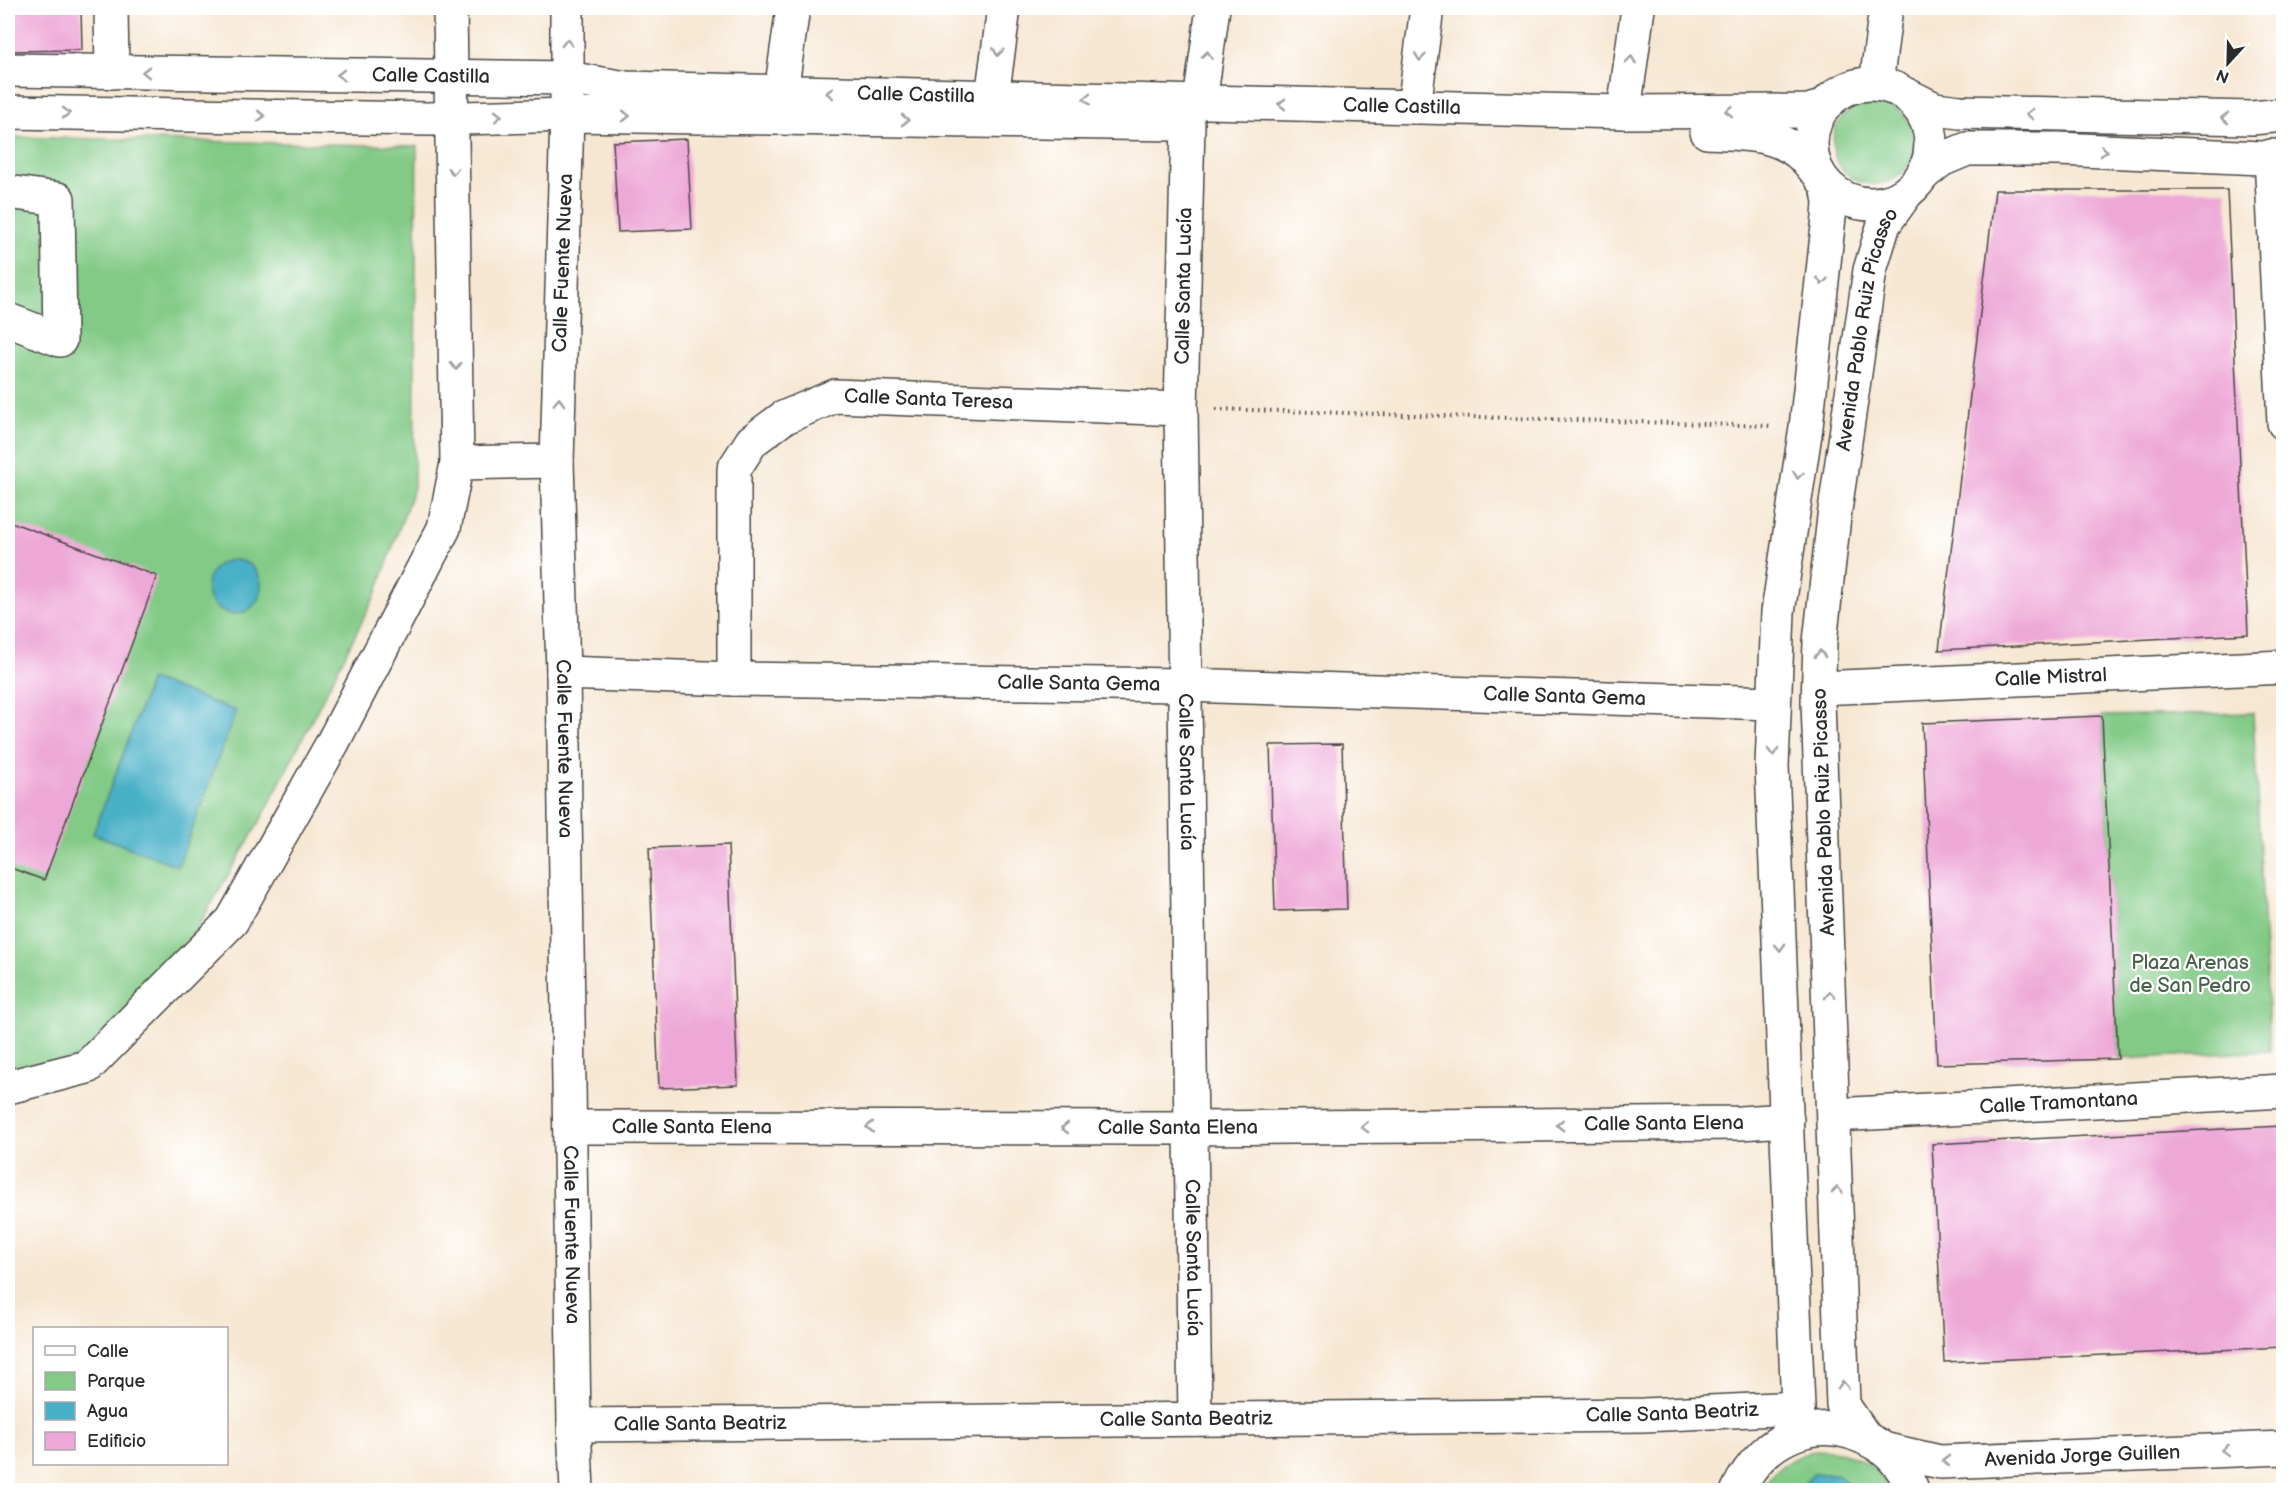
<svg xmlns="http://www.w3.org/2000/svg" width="2291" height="1498" font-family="'Balsamiq Sans',sans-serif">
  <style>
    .green { fill: #82ca86; stroke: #567a58; stroke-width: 1.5 }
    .water { fill: #48b1c7; stroke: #3a6e79; stroke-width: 1.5 }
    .building { fill: #eea8d8 }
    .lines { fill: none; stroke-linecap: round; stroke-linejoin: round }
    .minor-casing { stroke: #494744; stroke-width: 36 }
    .path { stroke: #494744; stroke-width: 4; stroke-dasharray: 1.5 4.5; stroke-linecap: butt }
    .minor { stroke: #fff; stroke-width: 33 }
    .oneway { stroke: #a0a0a0 }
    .labels { text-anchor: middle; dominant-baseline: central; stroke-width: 4.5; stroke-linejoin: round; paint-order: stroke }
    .street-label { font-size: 20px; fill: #2b2b2b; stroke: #fff }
    .park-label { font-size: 20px; fill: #49634b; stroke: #fff }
  </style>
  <rect width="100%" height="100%" fill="#fff"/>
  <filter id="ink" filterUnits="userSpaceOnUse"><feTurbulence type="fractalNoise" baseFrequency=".0167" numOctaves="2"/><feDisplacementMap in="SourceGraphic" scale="12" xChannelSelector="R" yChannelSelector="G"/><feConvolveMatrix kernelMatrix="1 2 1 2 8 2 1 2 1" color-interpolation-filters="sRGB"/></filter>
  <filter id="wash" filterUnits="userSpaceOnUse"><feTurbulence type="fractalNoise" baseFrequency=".008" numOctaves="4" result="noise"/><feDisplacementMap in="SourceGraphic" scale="24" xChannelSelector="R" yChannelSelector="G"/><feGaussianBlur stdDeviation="1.35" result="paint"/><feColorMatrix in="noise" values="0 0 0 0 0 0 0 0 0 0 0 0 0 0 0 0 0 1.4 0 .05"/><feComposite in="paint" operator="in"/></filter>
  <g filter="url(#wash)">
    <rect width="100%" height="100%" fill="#f6e7d2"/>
    <!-- green -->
    <path class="green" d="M1833 143a41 41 0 1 1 82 0a41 41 0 1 1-82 0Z
      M8 137 417 146 414 487 376 594 263 816 184 950 83 1056 8 1076Z
      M2253 713 2270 1051 2118 1059 2102 716Z
      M1816 1450C1847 1450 1875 1460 1890 1490H1857L1836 1474H1814L1798 1490H1762C1773 1467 1793 1457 1816 1450Z"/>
    <!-- water -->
    <path class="water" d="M207 587a27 27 0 1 1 54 0a27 27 0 1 1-54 0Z
      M151 679 236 711 178 866 93 834Z
      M1814 1474H1836L1857 1490H1798Z"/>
    <g id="blocks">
      <!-- building -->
      <path class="building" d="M8 8H81L82 50 8 51Z
        M687 139 692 229 618 232 613 142Z
        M1995 190H2227L2248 634 1939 650Z
        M8 521 157 576 44 880 8 867Z
        M2102 716 2118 1059 1937 1064 1922 723Z
        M1342 744 1347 909 1275 911 1270 745Z
        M728 845 738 1085 659 1088 649 848Z
        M2281 1126 2284 1347 1944 1362 1932 1144Z"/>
    </g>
  </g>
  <g filter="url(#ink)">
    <use href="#blocks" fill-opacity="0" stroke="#494744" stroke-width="1.5"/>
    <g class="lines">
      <!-- minor casing -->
      <g class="minor-casing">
        <g id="minor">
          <path d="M111 8 112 72"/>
          <path id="s1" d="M567 8V115L557 461 563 673 574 1425 577 1490"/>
          <path id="s2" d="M8 70 567 78 626 88 1624 112 1808 111 1825 106"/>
          <circle cx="1871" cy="144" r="60"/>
          <path d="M1876 84 1886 8"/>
          <path d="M781 92 793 8"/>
          <path d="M1909 96 1935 109 1960 112 2252 118 2284 115"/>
          <path d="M992 97 1004 8"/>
          <path d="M1200 102 1213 8"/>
          <path d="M1414 107 1427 8"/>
          <path d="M8 112 427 119 567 115 1178 124"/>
          <path d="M1624 112 1638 8"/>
          <path id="s3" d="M1188 124 1181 409 1195 1419"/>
          <path d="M1707 132C1749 134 1787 132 1814 169"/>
          <path d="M2271 156 2284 423"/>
          <path d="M1926 172 1941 160 1967 149H2058L2262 158 2284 155"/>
          <path d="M8 192 58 199 60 340 8 320"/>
          <path d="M457 463 557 461"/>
          <path id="s4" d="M563 673 734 679 1184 685 1774 703"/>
          <path id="s5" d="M734 679V469L752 441 783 418 835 396 1181 409"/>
          <path id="s6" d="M1819 688 2284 667"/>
          <path d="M8 1087 87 1067 232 921 332 744 444 528 457 463 450 8"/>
          <path id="s7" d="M1834 1115 2284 1091"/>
          <path id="s8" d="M570 1127 1192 1128 1740 1123 1787 1120"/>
          <path id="s9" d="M574 1425 1643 1415 1798 1408"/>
          <path id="s10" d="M1865 1437 1843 1405 1818 702 1820 642 1834 517 1870 270 1884 224 1907 192"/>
          <path d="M1786 1438 1798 1408 1772 766 1778 612 1806 427 1829 217 1830 202 1827 185"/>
          <path id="s11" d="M1883 1449 1940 1462 2284 1448"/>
          <path d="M1738 1490C1764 1435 1821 1410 1876 1444 1892 1454 1907 1471 1912 1490"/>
        </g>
      </g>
      <!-- path -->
      <path class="path" d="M1216 409 1772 426"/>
      <!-- minor -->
      <use href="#minor" class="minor"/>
    </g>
    <!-- one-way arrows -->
    <defs><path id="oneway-chevron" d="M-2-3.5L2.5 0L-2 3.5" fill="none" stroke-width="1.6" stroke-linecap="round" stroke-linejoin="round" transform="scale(1.5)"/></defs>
    <g class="oneway">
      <use href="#oneway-chevron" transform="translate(567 43) rotate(-90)"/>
      <use href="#oneway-chevron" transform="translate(998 52) rotate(98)"/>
      <use href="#oneway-chevron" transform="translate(1207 55) rotate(-82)"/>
      <use href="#oneway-chevron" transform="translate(1420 57) rotate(97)"/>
      <use href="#oneway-chevron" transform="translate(1631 60) rotate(-83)"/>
      <use href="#oneway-chevron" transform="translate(146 72) rotate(-179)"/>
      <use href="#oneway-chevron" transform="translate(341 75) rotate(-179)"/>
      <use href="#oneway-chevron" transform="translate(830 93) rotate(-179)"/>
      <use href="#oneway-chevron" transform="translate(1087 99) rotate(-179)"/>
      <use href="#oneway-chevron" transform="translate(1282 104) rotate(-179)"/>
      <use href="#oneway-chevron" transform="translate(1729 111) rotate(180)"/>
      <use href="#oneway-chevron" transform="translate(66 113) rotate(1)"/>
      <use href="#oneway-chevron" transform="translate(2030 114) rotate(-179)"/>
      <use href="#oneway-chevron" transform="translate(261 116) rotate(1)"/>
      <use href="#oneway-chevron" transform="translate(498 116) rotate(-1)"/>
      <use href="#oneway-chevron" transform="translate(626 116) rotate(1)"/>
      <use href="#oneway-chevron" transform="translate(2225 118) rotate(-179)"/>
      <use href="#oneway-chevron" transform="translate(905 120) rotate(1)"/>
      <use href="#oneway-chevron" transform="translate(2104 151) rotate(2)"/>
      <use href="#oneway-chevron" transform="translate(453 171) rotate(89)"/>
      <use href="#oneway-chevron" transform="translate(1822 281) rotate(96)"/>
      <use href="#oneway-chevron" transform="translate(456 366) rotate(89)"/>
      <use href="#oneway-chevron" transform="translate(559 402) rotate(-88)"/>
      <use href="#oneway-chevron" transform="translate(1798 475) rotate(98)"/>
      <use href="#oneway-chevron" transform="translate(1820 654) rotate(-89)"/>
      <use href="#oneway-chevron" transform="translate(1773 752) rotate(91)"/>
      <use href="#oneway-chevron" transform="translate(1780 947) rotate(88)"/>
      <use href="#oneway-chevron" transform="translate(1830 995) rotate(-92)"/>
      <use href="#oneway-chevron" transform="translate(1560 1125) rotate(179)"/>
      <use href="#oneway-chevron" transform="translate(870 1127) rotate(-180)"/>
      <use href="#oneway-chevron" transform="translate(1365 1127) rotate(179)"/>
      <use href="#oneway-chevron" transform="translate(1065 1128) rotate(-180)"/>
      <use href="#oneway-chevron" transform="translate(1837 1190) rotate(-92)"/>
      <use href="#oneway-chevron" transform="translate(1843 1385) rotate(-92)"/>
      <use href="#oneway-chevron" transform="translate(2225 1450) rotate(178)"/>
      <use href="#oneway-chevron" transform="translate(1946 1461) rotate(-179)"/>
    </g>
  </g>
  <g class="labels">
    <!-- street labels -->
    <g class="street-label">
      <text stroke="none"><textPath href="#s2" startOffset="423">Calle Castilla</textPath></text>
      <text stroke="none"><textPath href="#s2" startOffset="909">Calle Castilla</textPath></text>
      <text stroke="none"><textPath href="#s2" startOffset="1395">Calle Castilla</textPath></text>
      <text transform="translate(563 263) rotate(-88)">Calle Fuente Nueva</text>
      <text transform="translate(1184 286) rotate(-89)">Calle Santa Lucía</text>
      <text stroke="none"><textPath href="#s10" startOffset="1119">Avenida Pablo Ruiz Picasso</textPath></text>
      <text stroke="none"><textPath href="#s5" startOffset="432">Calle Santa Teresa</textPath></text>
      <text stroke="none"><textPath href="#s6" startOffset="232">Calle Mistral</textPath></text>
      <text stroke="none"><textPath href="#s4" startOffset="516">Calle Santa Gema</textPath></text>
      <text stroke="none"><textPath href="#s4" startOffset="1002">Calle Santa Gema</textPath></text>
      <text stroke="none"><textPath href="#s1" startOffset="741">Calle Fuente Nueva</textPath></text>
      <text stroke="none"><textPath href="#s3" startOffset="648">Calle Santa Lucía</textPath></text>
      <text transform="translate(1824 812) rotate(-92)">Avenida Pablo Ruiz Picasso</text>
      <text stroke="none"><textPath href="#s7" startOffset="225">Calle Tramontana</textPath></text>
      <text stroke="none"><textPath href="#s8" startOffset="1094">Calle Santa Elena</textPath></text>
      <text stroke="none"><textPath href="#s8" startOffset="122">Calle Santa Elena</textPath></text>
      <text stroke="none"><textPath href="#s8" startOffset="608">Calle Santa Elena</textPath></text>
      <text stroke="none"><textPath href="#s1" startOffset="1227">Calle Fuente Nueva</textPath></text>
      <text stroke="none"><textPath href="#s3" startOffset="1134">Calle Santa Lucía</textPath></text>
      <text stroke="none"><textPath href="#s9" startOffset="1098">Calle Santa Beatriz</textPath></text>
      <text stroke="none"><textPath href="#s9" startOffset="612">Calle Santa Beatriz</textPath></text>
      <text stroke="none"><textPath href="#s9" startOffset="126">Calle Santa Beatriz</textPath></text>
      <text stroke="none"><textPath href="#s11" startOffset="201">Avenida Jorge Guillen</textPath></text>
    </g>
    <!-- park labels -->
    <g class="park-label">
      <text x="2190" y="963">Plaza Arenas<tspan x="2190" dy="23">de San Pedro</tspan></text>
    </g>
  </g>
  <!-- margin -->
  <rect width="2291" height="1498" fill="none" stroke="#fff" stroke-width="30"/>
  <!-- legend -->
  <rect x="33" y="1327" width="195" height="138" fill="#ffffff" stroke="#aaaaaa" stroke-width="1.5"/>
  <rect x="45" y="1346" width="30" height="9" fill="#ffffff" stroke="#aaaaaa" stroke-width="1.5"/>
  <text x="87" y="1357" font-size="18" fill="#2b2b2b">Calle</text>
  <rect x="45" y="1372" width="30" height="18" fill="#82ca86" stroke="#aaaaaa" stroke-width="1.5"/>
  <text x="87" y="1387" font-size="18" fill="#2b2b2b">Parque</text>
  <rect x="45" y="1402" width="30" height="18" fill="#48b1c7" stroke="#aaaaaa" stroke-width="1.5"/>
  <text x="87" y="1417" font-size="18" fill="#2b2b2b">Agua</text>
  <rect x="45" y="1432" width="30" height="18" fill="#eea8d8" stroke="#aaaaaa" stroke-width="1.5"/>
  <text x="87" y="1447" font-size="18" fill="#2b2b2b">Edificio</text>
  <!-- north arrow -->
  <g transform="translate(2228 63) rotate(202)" stroke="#ffffff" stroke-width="4.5" paint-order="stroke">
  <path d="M0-4.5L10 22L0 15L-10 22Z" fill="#2b2b2b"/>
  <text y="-9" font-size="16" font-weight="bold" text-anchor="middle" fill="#2b2b2b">N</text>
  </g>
</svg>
